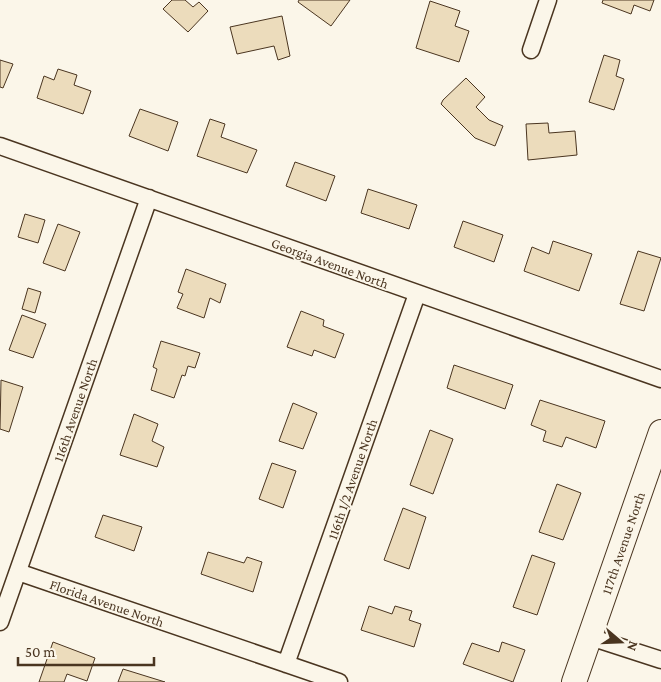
<svg xmlns="http://www.w3.org/2000/svg" width="661" height="682" font-family="'Crimson Pro',serif">
  <style>
    .building { fill: #ecdcbc; stroke: #4a3520 }
    .lines { fill: none; stroke-linecap: round; stroke-linejoin: round }
    .street-casing { stroke: #4a3520; stroke-width: 19 }
    .secondary-casing { stroke: #4a3520; stroke-width: 26 }
    .street { stroke: #fbf6e9; stroke-width: 16 }
    .secondary { stroke: #fbf6e9; stroke-width: 24 }
    .labels { text-anchor: middle; dominant-baseline: central; stroke-width: 4; stroke-linejoin: round; paint-order: stroke }
    .street-label { font-size: 14px; fill: #4a3520; stroke: #fbf6e9 }
  </style>
  <rect width="100%" height="100%" fill="#fbf6e9"/>
  <!-- building -->
  <path class="building" d="M172 0H185L193 7 199 2 208 11 188 32 163 9Z
    M299 0H350L331 26 298 2Z
    M603 0H654L650 11 634 5 631 14 602 3Z
    M430 1 460 11 455 26 469 31 459 62 416 48Z
    M282 16 290 56 278 60 274 46 237 54 230 27Z
    M604 55 620 60 616 76 624 79 614 110 589 102Z
    M0 60 13 64 3 88 0 87Z
    M58 69 77 75 74 85 91 91 83 114 37 98 44 76 54 80Z
    M466 78 485 97 476 107 489 120 503 126 495 146 475 138 441 104 443 100Z
    M140 109 178 122 168 151 129 136Z
    M210 119 225 124 221 137 257 150 247 173 197 156Z
    M548 123 549 133 575 131 577 155 528 160 526 124Z
    M295 162 335 176 326 201 286 186Z
    M368 189 417 205 409 229 361 213Z
    M25 214 45 220 38 243 18 237Z
    M463 221 503 235 494 262 454 247Z
    M58 224 80 232 65 271 43 263Z
    M553 241 592 254 579 291 524 271 532 247 549 254Z
    M638 251 661 258 644 311 620 304Z
    M186 269 226 284 220 303 210 298 204 318 177 308 183 294 178 292Z
    M28 288 41 292 35 313 22 309Z
    M301 311 324 320 323 326 344 334 335 358 314 350 312 356 287 347Z
    M22 315 46 324 33 358 9 350Z
    M161 341 200 353 195 368 188 366 185 376 182 375 174 398 151 390 157 369 153 367Z
    M454 365 513 385 505 409 447 388Z
    M1 380 23 387 9 432 0 429Z
    M540 400 605 421 596 448 566 437 562 447 543 441 546 431 531 425Z
    M293 403 317 413 303 449 279 441Z
    M134 414 158 424 152 441 164 447 157 467 120 455Z
    M430 430 453 439 433 494 410 485Z
    M272 463 296 471 283 508 259 499Z
    M557 484 581 493 563 540 539 532Z
    M403 508 426 517 409 569 384 560Z
    M103 515 142 527 134 551 95 537Z
    M208 552 244 563 247 557 262 562 253 592 201 574Z
    M532 555 555 563 537 615 513 607Z
    M369 606 392 614 395 606 412 611 409 620 421 624 414 647 361 630Z
    M53 642 95 658 87 681 67 674 64 682H39Z
    M502 642 525 650 513 682 463 664 472 643 499 652Z
    M123 669 165 682H118Z"/>
  <g class="lines">
    <!-- street casing -->
    <g class="street-casing">
      <path id="street" d="M531 50 548 0
        M0 146 661 379
        M18 572 339 682
        M0 622 149 198
        M590 637 661 660
        M286 664 417 294"/>
    </g>
    <!-- secondary casing -->
    <g class="secondary-casing">
      <path id="secondary" d="M574 682 661 432"/>
    </g>
    <!-- street -->
    <use href="#street" class="street"/>
    <!-- secondary -->
    <use href="#secondary" class="secondary"/>
  </g>
  <g class="labels">
    <!-- street labels -->
    <g class="street-label">
      <text transform="translate(330 263) rotate(20)">Georgia Avenue North</text>
      <text transform="translate(75 410) rotate(-71)">116th Avenue North</text>
      <text transform="translate(352 479) rotate(-71)">116th 1/2 Avenue North</text>
      <text transform="translate(623 543) rotate(-71)">117th Avenue North</text>
      <text transform="translate(107 603) rotate(19)">Florida Avenue North</text>
    </g>
  </g>
  <!-- north arrow -->
  <g transform="translate(621 642) rotate(109)" stroke="#fbf6e9" stroke-width="4" paint-order="stroke">
  <path d="M0-4L9 19L0 12L-9 19Z" fill="#4a3520"/>
  <text y="-8" font-size="14" font-weight="bold" text-anchor="middle" fill="#4a3520">N</text>
  </g>
  <!-- scale -->
  <path d="M18 657v8h136v-8" fill="none" stroke="#4a3520" stroke-width="2.5"/>
  <text x="25" y="657" font-size="15" fill="#4a3520" stroke="#fbf6e9" stroke-width="4" paint-order="stroke">50 m</text>
</svg>
